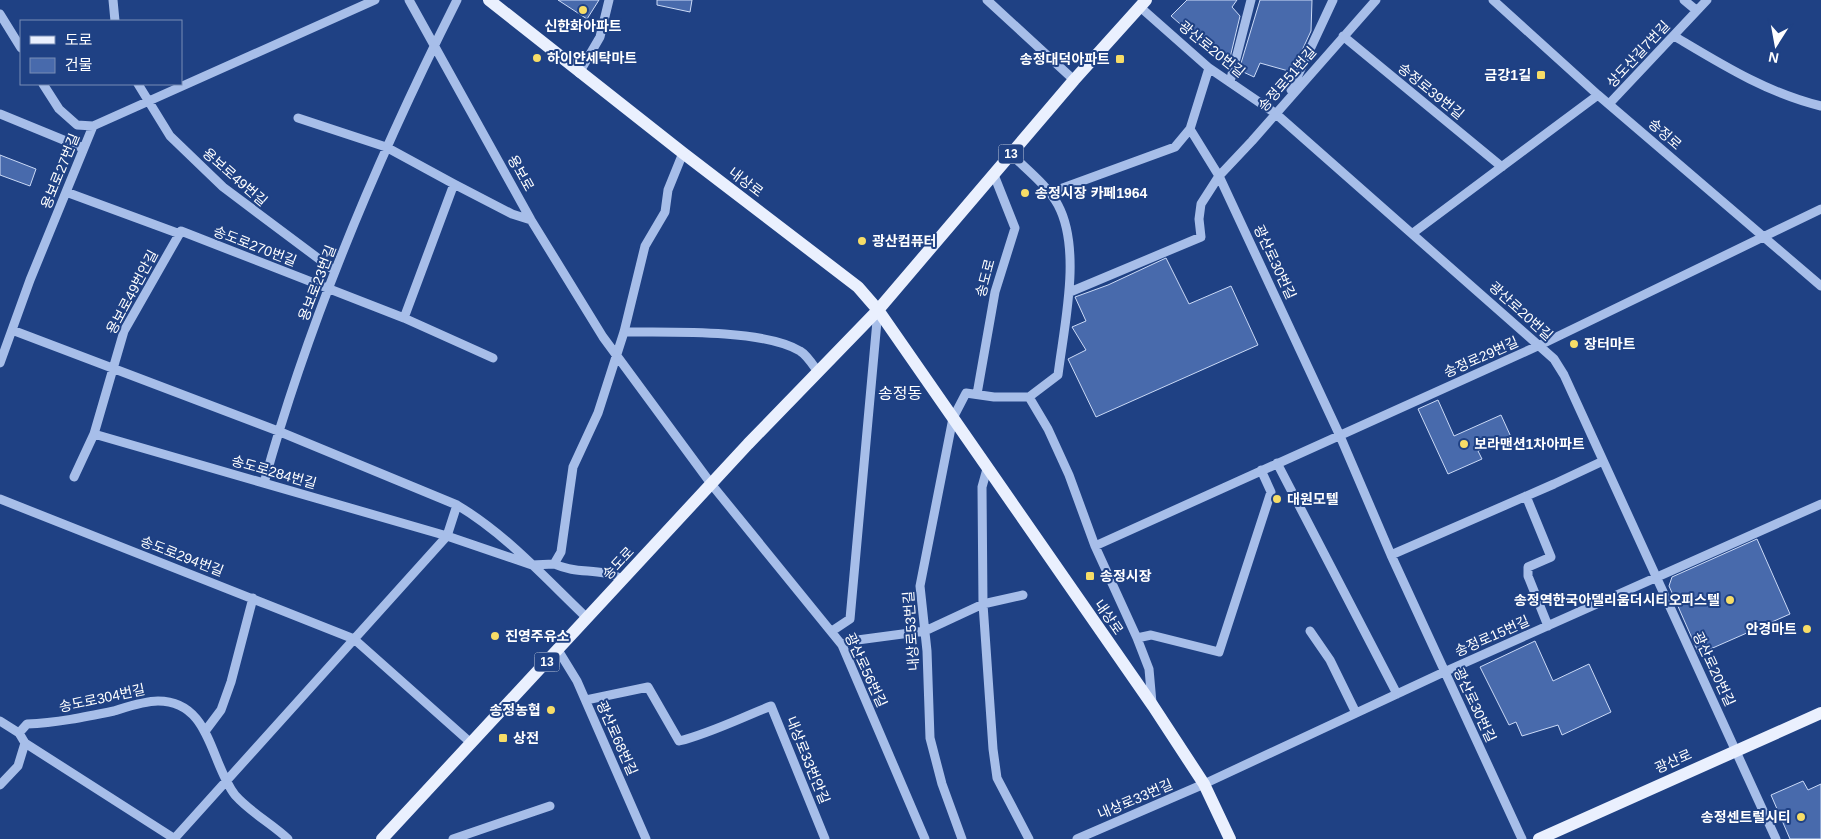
<svg xmlns="http://www.w3.org/2000/svg" width="1821" height="839" font-family="Arial,'Noto Sans KR',sans-serif">
  <style>
    .building { fill: #486aac; stroke: #cbdaf7 }
    .lines { fill: none; stroke-linecap: round; stroke-linejoin: round }
    .minor { stroke: #a7bee9; stroke-width: 9 }
    .major { stroke: #eaf0fe; stroke-width: 12 }
    .poi-dot { fill: #f7dd67; stroke: #1f4184; stroke-width: 2 }
    .labels { text-anchor: middle; dominant-baseline: central; stroke-width: 4; stroke-linejoin: round; paint-order: stroke }
    .shield { fill: #1f4184; stroke: #bcc6da; stroke-width: 1 }
    .shield-label { font-size: 12px; font-weight: bold; fill: #fff }
    .poi-label { font-size: 14px; font-weight: bold; fill: #fff; stroke: #1f4184; text-anchor: start }
    .street-label { font-size: 14px; fill: #fff; stroke: #1f4184 }
    .quarter-label { font-size: 16px; fill: #fff; stroke: #1f4184 }
  </style>
  <rect width="100%" height="100%" fill="#1f4184"/>
  <!-- building -->
  <path class="building" d="M558 0H599L587 19Z
    M657 0H692L690 12 657 5Z
    M1187 0H1237L1232 7 1240 16 1228 66 1171 16Z
    M1260 0H1312L1311 31 1292 72 1260 63 1254 77 1239 70Z
    M0 155 36 169 30 186 0 175Z
    M1166 258 1189 304 1231 286 1258 345 1096 417 1068 359 1086 350 1072 327 1086 321 1075 297 1108 285Z
    M1438 400 1454 436 1501 415 1511 437 1478 451 1482 459 1448 474 1418 409Z
    M1757 539 1790 614 1699 654 1669 586 1672 577Z
    M1535 641 1553 681 1589 664 1611 712 1562 735 1558 725 1522 736 1516 722 1509 725 1480 667Z
    M1803 781 1808 790 1821 784V839H1790L1771 795Z"/>
  <g class="lines">
    <!-- minor -->
    <path class="minor" d="M113 0 115 21
      M409 0 531 220 603 337 712 485 842 645 925 839
      M987 0 1074 80
      M1493 0 1598 95 1821 286
      M1684 0 1696 10
      M1140 7 1209 68 1275 113 1554 359 1564 375 1776 839
      M0 14 21 48
      M1343 36 1502 167
      M1674 36C1721 64 1767 93 1821 106
      M579 73 600 37 609 0
      M1230 82 1251 0
      M43 84 59 109 77 125 93 126
      M138 84 170 136 223 187 335 271
      M1291 90 1333 0
      M1609 104 1707 0
      M0 114 83 148
      M298 118 386 147 454 184 512 214 531 220
      M1190 129 1219 176 1340 436 1391 555 1522 839
      M1011 154C1026 169 1048 186 1058 205 1082 250 1064 326 1058 375L1029 397
      M66 192 180 234
      M1049 193 1175 147 1190 129 1209 68
      M1413 233 1598 95
      M1070 292 1201 237 1199 219 1201 204 1219 176 1252 141 1376 0
      M404 318 454 184
      M12 330 278 431 457 505 447 536 174 839
      M624 332C668 332 764 329 800 351 807 355 813 365 818 372
      M0 363 30 280 93 126 375 0
      M977 394 995 292 1015 228 994 175
      M94 434 447 536 532 565 554 564 561 552 573 467 598 413 624 332 645 246 665 212 668 190 683 153
      M1277 463 1397 694
      M987 469 982 487 983 604 993 749 997 778 1029 839
      M74 477 94 434 124 331 181 231 404 318 493 358
      M264 483C310 316 379 155 457 0
      M1526 496 1551 557 1528 567V576L1548 626
      M0 499 354 639 471 743
      M457 505C507 535 545 578 587 618
      M1095 546 1540 345 1821 209
      M1391 555 1554 484 1603 461
      M554 564C579 575 598 567 623 579
      M832 631 850 619 878 310
      M1310 631 1330 660 1356 713
      M1137 638 1151 635 1219 652 1271 492 1261 470
      M842 645 850 641 925 631 983 604 1023 595
      M558 650 577 681 646 839
      M586 700 648 687 679 741C711 733 740 718 771 706L825 839
      M0 721 19 733 25 743 18 766 0 785
      M206 730 221 710 231 682 253 598
      M19 733 27 724C56 723 85 717 114 711 127 707 144 701 158 701 211 701 210 763 235 795 251 813 271 823 288 839
      M25 743 175 839
      M453 839 550 806
      M962 839 942 784 930 738 927 651 920 586 953 418 966 393 994 397H1029L1048 429 1069 475 1095 546 1137 638 1149 669 1152 703
      M1077 839 1204 784 1444 672 1821 504"/>
    <!-- major -->
    <path class="major" d="M489 0 683 153 858 287 878 310 1153 706 1204 784 1230 839
      M382 839 748 444 878 310 1074 80 1146 0
      M1539 839 1821 713"/>
  </g>
  <!-- markers -->
  <g class="poi-dot">
    <circle cx="583" cy="10" r="5"/>
    <circle cx="537" cy="58" r="5"/>
    <rect x="1115" y="54" width="10" height="10" rx="2.5"/>
    <rect x="1536" y="70" width="10" height="10" rx="2.5"/>
    <circle cx="1025" cy="193" r="5"/>
    <circle cx="862" cy="241" r="5"/>
    <circle cx="1574" cy="344" r="5"/>
    <circle cx="1464" cy="444" r="5"/>
    <circle cx="1277" cy="499" r="5"/>
    <rect x="1085" y="571" width="10" height="10" rx="2.5"/>
    <circle cx="1730" cy="600" r="5"/>
    <circle cx="1807" cy="629" r="5"/>
    <circle cx="495" cy="636" r="5"/>
    <circle cx="551" cy="710" r="5"/>
    <rect x="498" y="733" width="10" height="10" rx="2.5"/>
    <circle cx="1801" cy="817" r="5"/>
  </g>
  <g class="labels">
    <!-- shield labels -->
    <g class="shield">
      <rect x="998.5" y="144.5" width="25" height="19" rx="4"/>
      <rect x="534.5" y="652.5" width="25" height="19" rx="4"/>
    </g>
    <g class="shield-label">
      <text x="1011" y="154">13</text>
      <text x="547" y="662">13</text>
    </g>
    <!-- poi labels -->
    <g class="poi-label">
      <text x="583" y="26" text-anchor="middle">신한화아파트</text>
      <text x="547" y="58">하이얀세탁마트</text>
      <text x="1110" y="59" text-anchor="end">송정대덕아파트</text>
      <text x="1531" y="75" text-anchor="end">금강1길</text>
      <text x="1035" y="193">송정시장 카페1964</text>
      <text x="872" y="241">광산컴퓨터</text>
      <text x="1584" y="344">장터마트</text>
      <text x="1474" y="444">보라맨션1차아파트</text>
      <text x="1287" y="499">대원모텔</text>
      <text x="1100" y="576">송정시장</text>
      <text x="1720" y="600" text-anchor="end">송정역한국아델리움더시티오피스텔</text>
      <text x="1797" y="629" text-anchor="end">안경마트</text>
      <text x="505" y="636">진영주유소</text>
      <text x="541" y="710" text-anchor="end">송정농협</text>
      <text x="513" y="738">상전</text>
      <text x="1791" y="817" text-anchor="end">송정센트럴시티</text>
    </g>
    <!-- street labels -->
    <g class="street-label">
      <text transform="translate(1212 49) rotate(39)">광산로20번길</text>
      <text transform="translate(1638 54) rotate(-47)">상도산길7번길</text>
      <text transform="translate(1287 79) rotate(-49)">송정로51번길</text>
      <text transform="translate(1431 91) rotate(39)">송정로39번길</text>
      <text transform="translate(1665 134) rotate(41)">송정로</text>
      <text transform="translate(60 171) rotate(-68)">용보로27번길</text>
      <text transform="translate(521 173) rotate(61)">용보로</text>
      <text transform="translate(235 177) rotate(41)">용보로49번길</text>
      <text transform="translate(746 182) rotate(37)">내상로</text>
      <text transform="translate(255 246) rotate(21)">송도로270번길</text>
      <text transform="translate(1275 262) rotate(65)">광산로30번길</text>
      <text transform="translate(985 278) rotate(-75)">송도로</text>
      <text transform="translate(317 283) rotate(-69)">용보로23번길</text>
      <text transform="translate(132 292) rotate(-62)">용보로49번안길</text>
      <text transform="translate(1521 311) rotate(42)">광산로20번길</text>
      <text transform="translate(1481 357) rotate(-24)">송정로29번길</text>
      <text transform="translate(274 472) rotate(16)">송도로284번길</text>
      <text transform="translate(182 556) rotate(21)">송도로294번길</text>
      <text transform="translate(618 563) rotate(-47)">송도로</text>
      <text transform="translate(1109 617) rotate(55)">내상로</text>
      <text transform="translate(911 631) rotate(-94)">내상로53번길</text>
      <text transform="translate(1492 636) rotate(-24)">송정로15번길</text>
      <text transform="translate(1714 669) rotate(65)">광산로20번길</text>
      <text transform="translate(866 670) rotate(65)">광산로56번길</text>
      <text transform="translate(102 698) rotate(-12)">송도로304번길</text>
      <text transform="translate(1475 705) rotate(65)">광산로30번길</text>
      <text transform="translate(617 738) rotate(66)">광산로68번길</text>
      <text transform="translate(808 760) rotate(68)">내상로33번안길</text>
      <text transform="translate(1673 761) rotate(-24)">광산로</text>
      <text transform="translate(1135 799) rotate(-23)">내상로33번길</text>
    </g>
    <!-- quarter labels -->
    <g class="quarter-label">
      <text x="900" y="393">송정동</text>
    </g>
  </g>
  <!-- legend -->
  <rect x="20" y="20" width="162" height="65" fill="#1f4184" stroke="#798db5"/>
  <rect x="30" y="36" width="25" height="8" fill="#eaf0fe" stroke="#798db5"/>
  <text x="65" y="45" font-size="15" fill="#ffffff">도로</text>
  <rect x="30" y="58" width="25" height="15" fill="#486aac" stroke="#798db5"/>
  <text x="65" y="70" font-size="15" fill="#ffffff">건물</text>
  <!-- north arrow -->
  <g transform="translate(1776 45) rotate(191)" stroke="#1f4184" stroke-width="4" paint-order="stroke">
  <path d="M0-4L9 19L0 12L-9 19Z" fill="#ffffff"/>
  <text y="-8" font-size="14" font-weight="bold" text-anchor="middle" fill="#ffffff">N</text>
  </g>
</svg>
